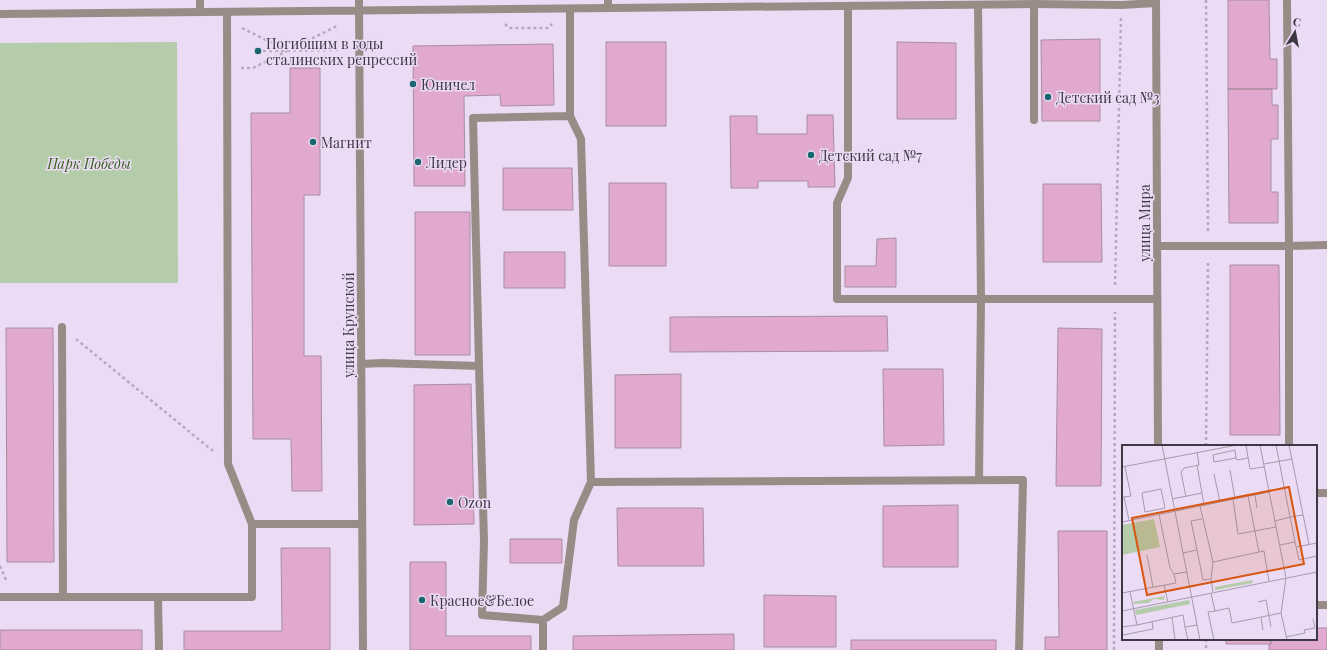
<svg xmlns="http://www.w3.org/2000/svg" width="1327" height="650" font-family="'Playfair Display',serif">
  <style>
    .green { fill: #b4cca9 }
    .building { fill: #e0a9cd; stroke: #a88e9f }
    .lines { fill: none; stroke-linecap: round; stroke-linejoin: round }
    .path { stroke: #b7aabf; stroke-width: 2.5; stroke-dasharray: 3 3; stroke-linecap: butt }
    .service { stroke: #998c87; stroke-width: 8 }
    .minor { stroke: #998c87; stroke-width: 8 }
    .poi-dot { fill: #1a666f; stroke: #ebdbf5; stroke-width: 1.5 }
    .labels { text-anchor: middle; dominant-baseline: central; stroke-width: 3; stroke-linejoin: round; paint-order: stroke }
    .poi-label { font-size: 14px; fill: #3e3842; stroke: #ebdbf5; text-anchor: start }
    .park-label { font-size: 14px; font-style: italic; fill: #35601a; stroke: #ebdbf5 }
    .street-label { font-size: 14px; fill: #3e3842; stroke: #ebdbf5 }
    .inset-road { fill: none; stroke: #a69aad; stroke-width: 1 }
    .view { fill: #d75611; fill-opacity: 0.15; stroke: #d75611; stroke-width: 2 }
    .inset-edge { fill: none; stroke: #3e3842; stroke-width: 2 }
  </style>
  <rect width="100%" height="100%" fill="#ebdbf5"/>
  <!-- green -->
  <path class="green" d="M177 42 178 283H0V43Z"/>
  <!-- building -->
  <path class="building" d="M1228 0H1269L1270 59H1277V89H1228Z
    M1100 39V121H1042L1041 40Z
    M606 42H666V126H606Z
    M897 42 956 43V119H897Z
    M553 44 554 105 501 106 500 95 464 96 465 186H414L413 46Z
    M290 68H320V195H304V356H321L322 491H292L291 439H253L251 113H290Z
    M1228 89H1272V105H1278V139H1271V192H1278V223H1229Z
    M807 115H833L835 187H808V181H758V188H731L730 116H757V134H807Z
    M503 168H572L573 210H503Z
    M609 183H666V266H609Z
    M1043 184H1101L1102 262H1043Z
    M415 212H470V355H415Z
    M896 238V287H845V266H876L877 239Z
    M504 252H565V288H504Z
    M1230 265H1279L1280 435H1230Z
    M887 316 888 351 670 352V317Z
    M6 328H53L54 562H7Z
    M1058 328 1102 329 1101 486H1056Z
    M883 369H943L944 445 884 446Z
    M681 374V448H615V375Z
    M471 384 474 524 414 525V385Z
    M958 505V567H883V506Z
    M617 508H703L704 566H618Z
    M1058 531H1107V650H1045V637H1059Z
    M510 539H562V563H510Z
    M281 548H330V650H184V631H282Z
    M410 562H446V636H531V650H410Z
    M764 595 836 596V647H764Z
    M1316 628H1327V650H1269V644H1271V639H1316Z
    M0 630H142V650H0Z
    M734 634V650H573V636Z
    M1226 639H1271V644H1226Z
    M851 640H996V650H851Z"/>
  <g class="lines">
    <!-- path -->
    <path class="path" d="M1206 0 1208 232
      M505 24 509 28H548L552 24
      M242 28 286 50
      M263 51 340 50
      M241 68H253L337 26
      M1115 285 1121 18
      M76 339 213 451
      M1206 446 1208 261
      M0 566 7 582
      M1206 639V650
      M1114 650 1115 312"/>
    <!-- service -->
    <path class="service" d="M1287 0 1289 246 1327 245
      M1034 4V120
      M978 5 981 299 979 479
      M848 6V178L837 203V299H1157
      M608 8V0
      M570 9V116L581 139 591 482
      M200 12V0
      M227 12 228 464 252 524
      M1157 246H1289V446
      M62 327 63 597
      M361 364 382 363 479 366 484 541 482 615 543 620 563 607 574 520 591 482 1023 480 1019 650
      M479 366 473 118 570 116
      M0 597H252V524H362
      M158 597 159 650
      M1316 605H1327
      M543 620V650"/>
    <!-- minor -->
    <path class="minor" d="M359 0 363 650
      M1156 0 1158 446
      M0 14 1034 4 1121 5 1156 3
      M1316 493H1327
      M1159 639V650"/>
  </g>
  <!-- markers -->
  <g class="poi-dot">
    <circle cx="258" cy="51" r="4"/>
    <circle cx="413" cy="84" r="4"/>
    <circle cx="1048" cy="97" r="4"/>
    <circle cx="313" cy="142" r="4"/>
    <circle cx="811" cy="155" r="4"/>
    <circle cx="418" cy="162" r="4"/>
    <circle cx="450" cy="502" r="4"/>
    <circle cx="422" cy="600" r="4"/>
  </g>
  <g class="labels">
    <!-- poi labels -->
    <g class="poi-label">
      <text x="266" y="43">Погибшим в годы<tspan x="266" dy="16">сталинских репрессий</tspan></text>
      <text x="421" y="84">Юничел</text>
      <text x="1056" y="97">Детский сад №3</text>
      <text x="321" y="142">Магнит</text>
      <text x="819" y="155">Детский сад №7</text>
      <text x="426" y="162">Лидер</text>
      <text x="458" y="502">Ozon</text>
      <text x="430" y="600">Красное&amp;Белое</text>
    </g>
    <!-- park labels -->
    <g class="park-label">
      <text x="89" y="163">Парк Победы</text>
    </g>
    <!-- street labels -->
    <g class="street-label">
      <text transform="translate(1144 223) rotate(-90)">улица Мира</text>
      <text transform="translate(348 325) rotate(-90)">улица Крупской</text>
    </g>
  </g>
  <!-- overview -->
  <g transform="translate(1122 445)">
    <rect width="195" height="195" fill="#ebdbf5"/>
    <path d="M32 74 38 102 0 110V80ZM130 135 131 138 93 145V142ZM43 151 42 155 32 154 26 158 12 159 11 157ZM67 155 68 159 14 170 13 165Z" fill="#b4cca9"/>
    <path class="inset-road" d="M40 0 78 195M124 0 128 24 142 22M138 0 164 133 159 168 165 195M154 0 168 72 181 70M167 0 187 99M114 13 92 17 91 10 113 5 114 13 115 15 126 13M142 19 170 14M75 20 82 60M0 22 115 0M108 25 113 54M92 29 98 57M39 44 43 63 23 67 20 48ZM133 50 135 63M126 51 137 107M0 52H2L7 75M2 52 9 51 3 22M64 52 59 27 62 23 77 20 75 7M50 54 80 48M111 54 116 89 154 82M78 61 91 117M37 69 48 123 52 129M153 76 168 72 173 97M0 77 147 47M158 100 173 97 177 115 195 111M174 102 195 98M75 105 69 76 80 74M61 108 75 105 81 135 89 134M25 110 31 142M42 140 46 157M91 147 89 134 91 117 137 107 142 106 147 136M0 148 54 138 52 129 65 127M89 148 93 166 86 167 92 195M136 157 144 155 149 182M0 166 195 127M93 166 107 163 110 178 159 168M50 172 53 195M139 172 141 185M15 180 61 170 63 182 75 180M0 182 15 180 8 147M63 182 66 195M0 188 1 190 31 184 30 176M164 192 183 188 182 185 193 183 191 174"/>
    <path class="view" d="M167 42 182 119 25 150 10 73Z"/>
    <rect width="195" height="195" class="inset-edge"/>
  </g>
  <!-- north arrow -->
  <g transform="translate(1295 32) rotate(11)" stroke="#ebdbf5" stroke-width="3" paint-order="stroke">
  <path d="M0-3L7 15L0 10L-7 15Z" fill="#3e3842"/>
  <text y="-6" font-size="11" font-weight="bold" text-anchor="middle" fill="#3e3842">С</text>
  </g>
</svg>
